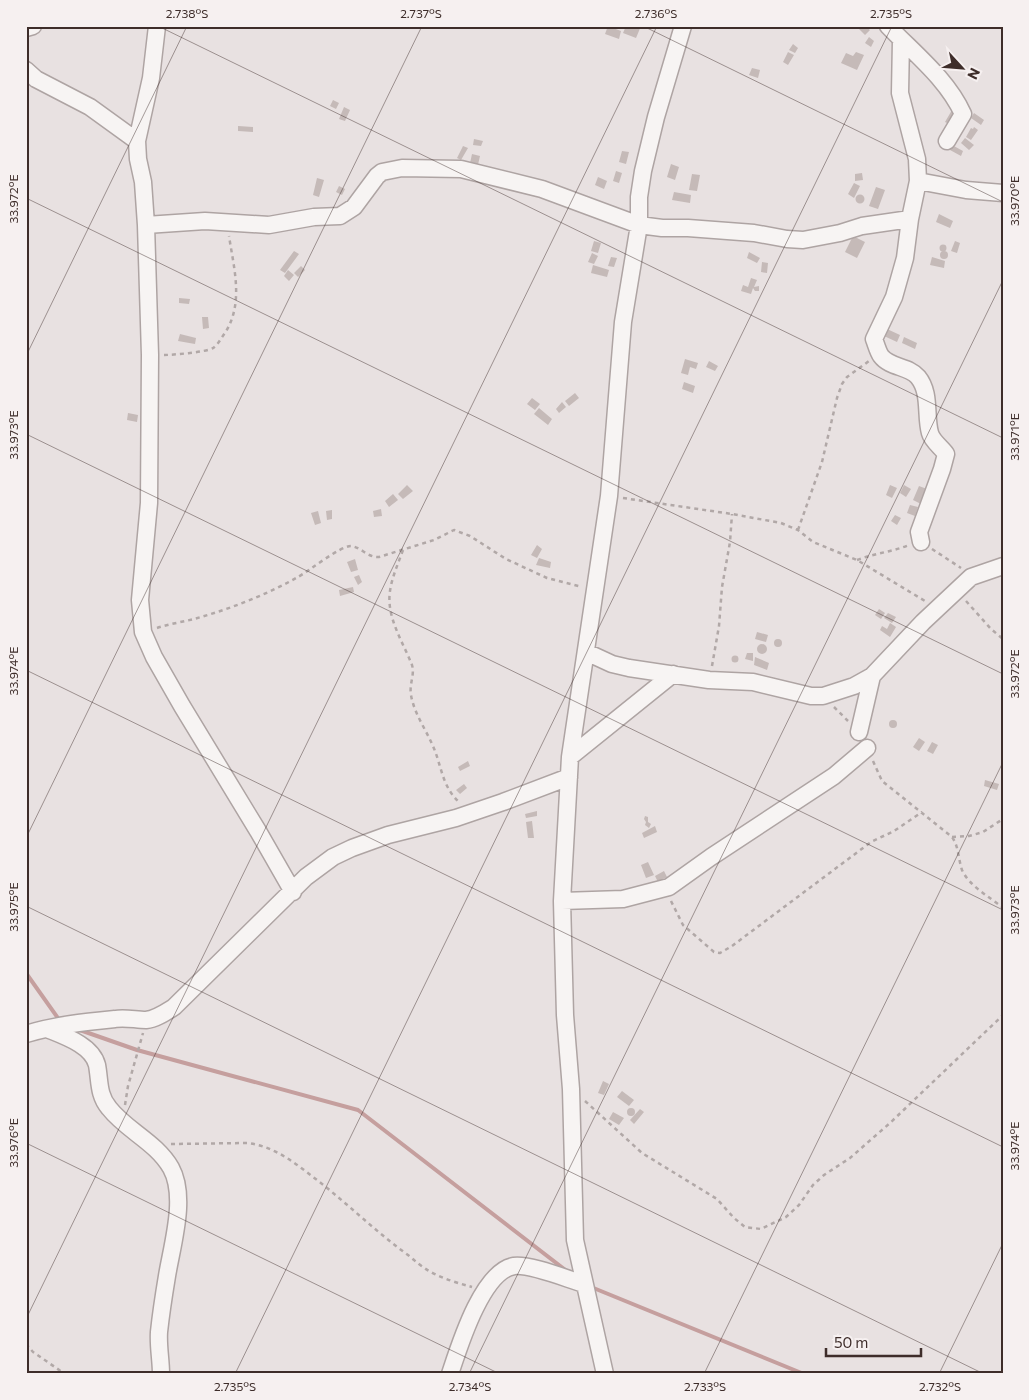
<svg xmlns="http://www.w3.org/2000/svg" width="1029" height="1400" font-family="Commissioner,sans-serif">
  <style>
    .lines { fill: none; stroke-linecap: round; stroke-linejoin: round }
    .stream { stroke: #c59f9e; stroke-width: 4 }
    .building { fill: #c5bab8 }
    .minor-casing { stroke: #aea4a3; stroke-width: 19 }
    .path { stroke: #b1a8a7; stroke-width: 2.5; stroke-dasharray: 4 4; stroke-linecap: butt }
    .minor { stroke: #f7f4f3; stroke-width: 16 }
    .ticks { fill: none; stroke: #3e2d2a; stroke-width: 1; stroke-opacity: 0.45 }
    .neatline { fill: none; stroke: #3e2d2a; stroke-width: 2 }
    .ticks-label { font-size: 12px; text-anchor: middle; fill: #3e2d2a }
  </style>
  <rect width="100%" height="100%" fill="#e8e1e1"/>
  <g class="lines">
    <!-- stream -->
    <path class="stream" d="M26 973 60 1021
      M77 1029 137 1050 358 1110 568 1272
      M591 1287 804 1374"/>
  </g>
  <!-- building -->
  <path class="building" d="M608 26 621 31 619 39 605 34Z
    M626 26H641L636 38 623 33Z
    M858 26H865L870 30 865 35 857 27Z
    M869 37 874 41 871 47 865 43Z
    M793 44 798 48 795 53 789 50Z
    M788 52 794 55 788 65 783 62Z
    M856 52 864 55 857 70 841 63 846 53 853 56Z
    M752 68 760 70 758 78 749 75Z
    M333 100 339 103 336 109 330 106Z
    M344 107 350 110 345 121 339 119Z
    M952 110 955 112 949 124 945 122Z
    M974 113 984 120 981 125 971 118Z
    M238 126 253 127V132L238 131Z
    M974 127 978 130 971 140 966 137 971 128 973 129Z
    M965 138 974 145 969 150 961 143Z
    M474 139 483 141 481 146 473 145Z
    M952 145 963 151 961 156 950 150Z
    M463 146 468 148 461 160 457 158Z
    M622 151 629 152 626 164 619 162Z
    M472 154 480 156 477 169 469 168Z
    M671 164 679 167 675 180 667 177Z
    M616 171 622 173 619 183 613 181Z
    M862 173 863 180 855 181V174Z
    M692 174 700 175 697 191 689 190Z
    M598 177 607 181 604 189 595 185Z
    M317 178 324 180 319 197 313 195Z
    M854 183 860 186 854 198 848 194Z
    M339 186 345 189 342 195 336 192Z
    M876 187 885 190 878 209 869 206Z
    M674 192 691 195 690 203 672 200Z
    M855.5 199a4.5 4.5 0 1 1 9 0a4.5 4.5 0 1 1-9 0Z
    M939 214 953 221 950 228 936 222Z
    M853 236 865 242 857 258 845 252Z
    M594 241 601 243 598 253 591 251Z
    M955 241 960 243 957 253 951 251Z
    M939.5 248a3.5 3.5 0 1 1 7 0a3.5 3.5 0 1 1-7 0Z
    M294 251 299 254 285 273 280 270Z
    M940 255a4 4 0 1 1 8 0a4 4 0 1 1-8 0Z
    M749 252 760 258 757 263 747 258Z
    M592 253 598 256 594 264 588 262Z
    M611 257 617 258 614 267 608 266Z
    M932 257 945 261 944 268 930 265Z
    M762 262 768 263 767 273 761 272Z
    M593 265 609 270 607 277 591 273Z
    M301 266 305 270 298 277 294 273Z
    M288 270 294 275 289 281 284 276Z
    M751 278 757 280 754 287 759 286V291H755L753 288 751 294 741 291 743 285 748 287Z
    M179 298 190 299 189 304 179 303Z
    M202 317H208L209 328 203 329Z
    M887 329 900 335 897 342 884 336Z
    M180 334 196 338 195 344 178 341Z
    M904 337 917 343 915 349 902 343Z
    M685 359 698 363 696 369 690 367 688 375 681 373Z
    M709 361 718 366 715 371 706 367Z
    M684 382 695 386 693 393 682 389Z
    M575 393 579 398 569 406 565 401Z
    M532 398 540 404 535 410 527 404Z
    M562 402 566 407 559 413 556 409Z
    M539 408 552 419 548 425 534 414Z
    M128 413 138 415 137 422 127 420Z
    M407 485 413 491 403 499 398 494Z
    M890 485 897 488 892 498 886 495Z
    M904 485 911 489 906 497 900 493Z
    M919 486 927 489 921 504 913 500Z
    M393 494 398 500 389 507 385 501Z
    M910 505 918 507 915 516 907 513Z
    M381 509 382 516 374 517 373 511Z
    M332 510V519L327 520 326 511Z
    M318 511 321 523 315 525 311 513Z
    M895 515 901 518 897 525 891 521Z
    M537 545 542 549 537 558 531 555Z
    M539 558 551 562 550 568 536 565Z
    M355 559 358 570 351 572 347 562Z
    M359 575 362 582 358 585 354 577Z
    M353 587 354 592 340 596 339 590Z
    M879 609 885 613 881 619 875 615Z
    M888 613 896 617 892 623 884 618Z
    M890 623 896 627 890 637 880 630 882 626 887 629Z
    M757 632 768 635 766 642 755 639Z
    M774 643a4 4 0 1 1 8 0a4 4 0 1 1-8 0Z
    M757 649a5 5 0 1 1 10 0a5 5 0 1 1-10 0Z
    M747 653H753V661L745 659Z
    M731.5 659a3.5 3.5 0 1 1 7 0a3.5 3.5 0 1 1-7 0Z
    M755 657 769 663 767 670 754 665Z
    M889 724a4 4 0 1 1 8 0a4 4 0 1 1-8 0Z
    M919 738 925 742 919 751 913 747Z
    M932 742 938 745 933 754 927 751Z
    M468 761 470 766 460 771 458 767Z
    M985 780 999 784 997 790 984 786Z
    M464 784 467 788 460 794 456 790Z
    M537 811V816L526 818 525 814Z
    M645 816 648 817V822L651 824 649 828 645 825 646 822 644 819Z
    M532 821 534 838H528L526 822Z
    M655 826 657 832 644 838 642 833Z
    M648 862 654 875 646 878 641 865Z
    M664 871 667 877 658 882 655 876Z
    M603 1081 609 1084 604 1095 598 1093Z
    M622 1091 634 1100 629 1106 617 1097Z
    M627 1112a4 4 0 1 1 8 0a4 4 0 1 1-8 0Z
    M640 1109 644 1112 634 1124 630 1120Z
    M613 1112 624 1118 619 1125 609 1119Z"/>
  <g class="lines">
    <!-- minor casing -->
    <g class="minor-casing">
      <path id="minor" d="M157 26 151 78 137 141 138 159 143 182 146 225 150 355 149 503 140 600 143 632 154 657 182 706 258 831 293 892
        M888 26C915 54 947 79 963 114L947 141
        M26 28 33 26
        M901 40 900 93 917 159 918 181 910 219 905 258 894 297 874 339C876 344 878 352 881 356 890 368 909 366 918 377 931 393 925 415 930 433 932 441 942 448 946 454L942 469 919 532 921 542
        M26 70 36 79 90 107 137 141
        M918 181 966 190 1003 193
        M146 225 205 221 269 225 314 217 340 216 354 207 377 176 382 172 402 168 461 169 542 189 639 225 662 228H688L754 233 787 239 803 240 840 233 862 226 910 219
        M586 652 612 664 629 668 709 680 753 682 811 696H823L854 686 872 676 923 622 971 577 1003 566
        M859 732 872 676
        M570 757 673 674
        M562 901 623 899 669 887 711 857 834 776 867 748
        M47 1029C64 1036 92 1045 97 1065 100 1081 98 1095 109 1108 127 1131 156 1142 171 1168 187 1197 172 1245 167 1276 164 1294 161 1313 159 1332 158 1346 161 1360 161 1374
        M26 1034C55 1025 85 1022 115 1019 125 1017 136 1020 146 1020 156 1019 166 1012 174 1007L306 877 333 857 352 848 388 835 456 818 503 802 569 777
        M450 1374C459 1347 482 1271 514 1266 531 1264 567 1279 584 1284
        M605 1374 575 1240 571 1089 565 1015 562 901 570 757 609 496 623 322 639 225V197L643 171 656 117 683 26"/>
    </g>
    <!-- path -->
    <path class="path" d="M164 355C172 355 208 352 213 348 218 345 221 338 225 333 244 303 234 269 229 236
      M623 498 732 514 781 523 798 530 813 542 857 560 925 601
      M798 530 822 462 837 398 842 384 847 377 869 361
      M932 549 961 568
      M403 550C398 564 392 577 390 591 386 617 403 642 412 665 415 675 409 684 411 695 414 713 425 728 432 744 442 765 441 786 460 803
      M857 560C875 553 892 552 909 545
      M966 601 991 629 1003 639
      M157 628C169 624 182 622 194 619 230 609 266 595 298 577 309 571 340 546 351 546 361 547 368 558 379 557L434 540 454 530 470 536 506 559 547 578 582 587
      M712 666 719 626 722 587 730 542 732 514
      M834 707 848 721
      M873 761 882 781 952 837C959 847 958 858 962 870 969 886 990 897 1003 908
      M952 837 969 836 983 832 1003 819
      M671 901 683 925 714 952 720 953 732 946 871 842 894 831 922 812
      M585 1101 642 1153 717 1199 734 1218 745 1227 761 1229 786 1217 799 1205 813 1185 824 1175 850 1158 890 1123 1003 1015
      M125 1105 128 1086 143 1033
      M171 1144 247 1143C275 1146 296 1164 317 1180 348 1204 376 1232 408 1255 415 1261 422 1267 429 1271 443 1279 458 1283 472 1287
      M26 1344 33 1352 65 1374"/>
    <!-- minor -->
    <use href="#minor" class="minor"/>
  </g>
  <!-- ticks -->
  <path class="ticks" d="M158 26 1003 438M643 26 1003 202M26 198 1003 674M26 356 187 26M26 434 1003 910M26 670 1003 1147M26 838 422 26M26 906 984 1374M26 1143 500 1374M26 1319 657 26M235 1374 892 26M469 1374 1003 280M704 1374 1003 762M939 1374 1003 1243"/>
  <!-- border -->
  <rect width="1029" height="1400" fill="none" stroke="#f6f0f0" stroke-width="55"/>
  <!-- north arrow -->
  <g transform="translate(962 68) rotate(116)" stroke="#f6f0f0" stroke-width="4" paint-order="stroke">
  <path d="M0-4L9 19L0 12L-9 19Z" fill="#3e2d2a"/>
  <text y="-8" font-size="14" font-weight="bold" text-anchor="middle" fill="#3e2d2a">N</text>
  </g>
  <!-- scale -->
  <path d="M826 1348v8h95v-8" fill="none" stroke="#3e2d2a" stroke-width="2.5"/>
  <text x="834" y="1348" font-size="15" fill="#3e2d2a" stroke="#f6f0f0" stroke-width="4" paint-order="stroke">50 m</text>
  <rect x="28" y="28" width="974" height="1344" class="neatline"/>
  <g class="ticks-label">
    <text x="187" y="18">2.738°S</text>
    <text x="421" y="18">2.737°S</text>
    <text x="656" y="18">2.736°S</text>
    <text x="891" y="18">2.735°S</text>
    <text transform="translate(14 199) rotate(-90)" y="4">33.972°E</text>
    <text transform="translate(1015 201) rotate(-90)" y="4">33.970°E</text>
    <text transform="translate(14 435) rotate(-90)" y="4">33.973°E</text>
    <text transform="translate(1015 437) rotate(-90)" y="4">33.971°E</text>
    <text transform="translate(14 671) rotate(-90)" y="4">33.974°E</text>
    <text transform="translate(1015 674) rotate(-90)" y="4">33.972°E</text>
    <text transform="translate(14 907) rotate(-90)" y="4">33.975°E</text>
    <text transform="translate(1015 910) rotate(-90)" y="4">33.973°E</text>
    <text transform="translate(14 1143) rotate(-90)" y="4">33.976°E</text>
    <text transform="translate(1015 1146) rotate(-90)" y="4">33.974°E</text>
    <text x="235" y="1391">2.735°S</text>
    <text x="470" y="1391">2.734°S</text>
    <text x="705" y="1391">2.733°S</text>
    <text x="940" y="1391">2.732°S</text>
  </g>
</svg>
